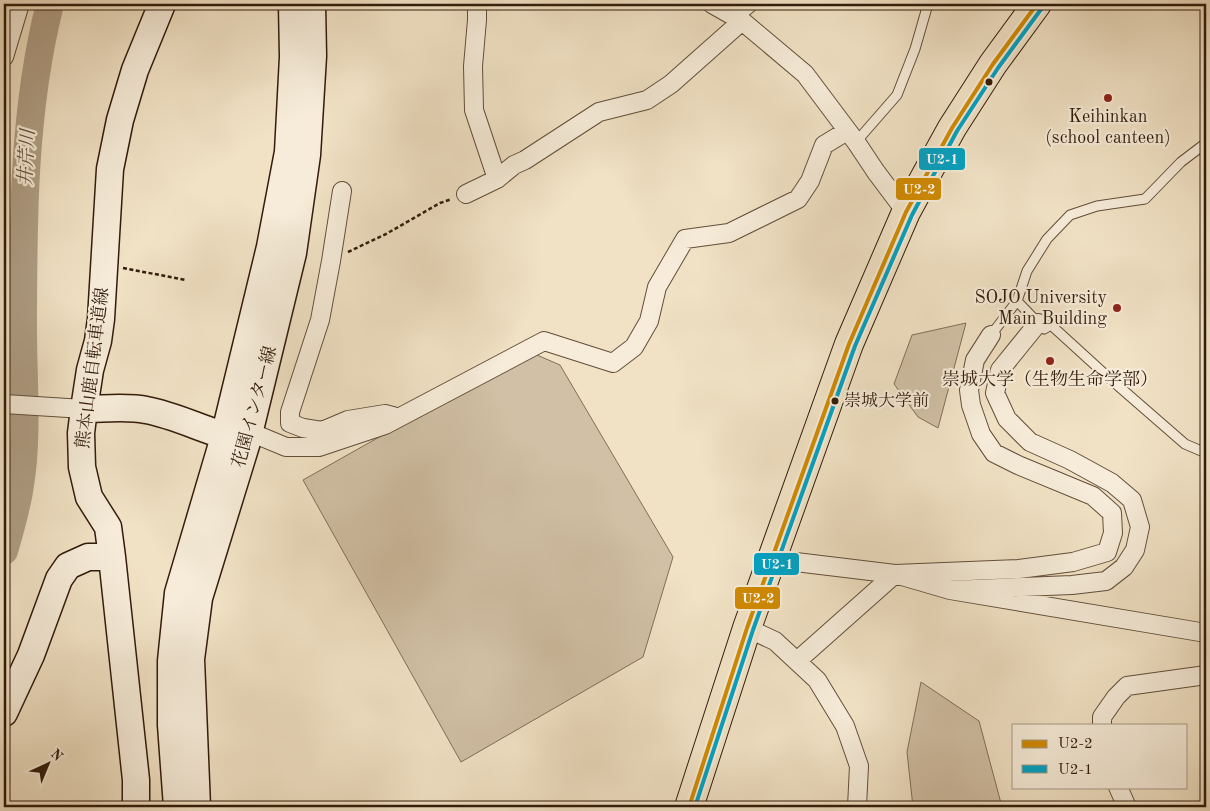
<svg xmlns="http://www.w3.org/2000/svg" width="1210" height="811" font-family="'Old Standard TT','Noto Serif JP',serif">
  <style>
    .green { fill: #d1c0a5; stroke: #826e58 }
    .lines { fill: none; stroke-linecap: round; stroke-linejoin: round }
    .river { stroke: #b09f86; stroke-width: 28 }
    .lane-casing { stroke: #624e3a; stroke-width: 11 }
    .street-casing { stroke: #624e3a; stroke-width: 20 }
    .secondary-casing { stroke: #321c0b; stroke-width: 29 }
    .primary-casing { stroke: #321c0b; stroke-width: 30 }
    .path { stroke: #321c0b; stroke-width: 2.5; stroke-dasharray: 4 2.5; stroke-linecap: butt }
    .lane { stroke: #f6ecd9; stroke-width: 9 }
    .street { stroke: #f6ecd9; stroke-width: 18 }
    .secondary { stroke: #f6ecd9; stroke-width: 26 }
    .primary { stroke: #f1e2c5; stroke-width: 28 }
    .bus-1-casing { stroke: #f6ecd9; stroke-width: 8 }
    .bus-2-casing { stroke: #f6ecd9; stroke-width: 8 }
    .bus-1 { stroke: #d08a02; stroke-width: 4 }
    .bus-2 { stroke: #02a2c4; stroke-width: 4 }
    .bus-dot { fill: #321c0b; stroke: #f6ecd9; stroke-width: 2 }
    .poi-dot { fill: #8f2418; stroke: #f6ecd9; stroke-width: 2 }
    .labels { text-anchor: middle; dominant-baseline: central; stroke-width: 4.5; stroke-linejoin: round; paint-order: stroke }
    .bus-label { font-size: 17px; fill: #321c0b; stroke: #f6ecd9; text-anchor: start }
    .poi-label { font-size: 18px; fill: #321c0b; stroke: #f6ecd9 }
    .street-label { font-size: 18px; fill: #321c0b; stroke: #f6ecd9 }
    .water-label { font-size: 19px; font-style: italic; fill: #64503c; stroke: #f6ecd9 }
    .line-badge { stroke: #f6ecd9; stroke-width: 2 }
    .badge-label { font-size: 14px; text-anchor: middle; font-weight: bold; fill: #fff }
  </style>
  <rect width="100%" height="100%" fill="#f1e2c5"/>
  <filter id="stains"><feTurbulence type="fractalNoise" baseFrequency=".004" numOctaves="4"/><feColorMatrix values="0 0 0 0 .2 0 0 0 0 .09 0 0 0 0 .02 0 0 0 .5 -.17"/></filter>
  <radialGradient id="worn" r=".72"><stop offset=".6" stop-color="#630" stop-opacity="0"/><stop offset="1" stop-color="#630" stop-opacity=".3"/></radialGradient>
  <!-- green -->
  <path class="green" d="M966 323 938 428 918 417 894 384 912 335Z
    M530 352 560 365 673 557 643 657 461 762 303 480Z
    M921 682 979 721 1002 807H913L907 752Z"/>
  <g class="lines">
    <!-- river -->
    <path class="river" d="M4 551C10 530 17 507 20 485 28 436 23 381 23 330 23 221 23 110 50 4"/>
    <!-- lane casing -->
    <g class="lane-casing">
      <path id="lane" d="M856 142 897 95 915 49 928 4
        M1017 301 1027 271 1047 239 1070 215 1097 206 1145 199 1181 162 1206 143
        M991 335 1017 301 1044 329 1051 325 1108 377 1185 444 1206 453"/>
    </g>
    <!-- street casing -->
    <g class="street-casing">
      <path id="street" d="M477 4V20L473 66 474 110 497 179
        M712 4 742 21 805 74 856 142 876 172 906 212
        M733 16 748 4
        M4 57 20 4
        M342 191 331 261 320 320 290 412V423L303 428 322 431 348 420 385 414 396 417
        M466 194 497 179 514 165 525 160 599 112 647 100 671 84 742 21
        M4 404 84 409
        M250 432 286 447H319L385 425 544 341 613 363 634 347 649 321 657 287 685 239 729 233 798 199 810 181 824 145 847 131
        M771 559 895 574 950 590 1206 633
        M950 590 1072 585 1106 581 1124 567 1135 550 1140 527 1132 500 1112 483 1070 460 1030 442 1007 419 995 393 1000 370 1038 323
        M747 628 775 641 817 680 845 726 859 766 857 807
        M797 661 895 574 1019 569 1073 562 1107 552 1113 533 1112 513 1093 496 1018 465 994 453 981 434 971 405 969 390 975 360 991 335
        M1102 725V717L1116 697 1127 686 1206 675
        M1118 787 1127 807"/>
    </g>
    <!-- secondary casing -->
    <g class="secondary-casing">
      <path id="secondary" d="M84 409C103 409 128 406 146 410 179 416 208 433 241 440
        M4 713 31 655 59 579 68 566 88 557H112
        M136 807V780L112 557 108 527 89 497 82 467 81 433 84 409 90 370 98 341 101 319 110 169 120 120 135 70 162 4
        M177 807 171 725V661L178 593 224 437 270 247 288 152 293 57 292 4
        M197 807 191 659 199 598 247 442 293 253 307 155 313 56 312 4"/>
    </g>
    <!-- primary casing -->
    <g class="primary-casing">
      <path id="primary" d="M689 807 747 628 849 344 906 212 925 177 952 128 993 64 1037 4"/>
    </g>
    <!-- path -->
    <path class="path" d="M348 252 386 234 440 203 452 199
      M123 268 186 280"/>
    <!-- lane -->
    <use href="#lane" class="lane"/>
    <!-- street -->
    <use href="#street" class="street"/>
    <!-- secondary -->
    <use href="#secondary" class="secondary"/>
    <!-- primary -->
    <use href="#primary" class="primary"/>
    <!-- bus-1 casing -->
    <g class="bus-1-casing">
      <path id="bus-1" d="M689 807 747 628 849 344 906 212 952 128 993 64 1037 4"/>
    </g>
    <!-- bus-2 casing -->
    <g class="bus-2-casing">
      <path id="bus-2" d="M695 807 753 630 855 346 912 215 957 131 998 68 1042 8"/>
    </g>
    <!-- bus-1 -->
    <use href="#bus-1" class="bus-1"/>
    <!-- bus-2 -->
    <use href="#bus-2" class="bus-2"/>
  </g>
  <!-- markers -->
  <g class="bus-dot">
    <circle cx="989" cy="82" r="4.5"/>
    <circle cx="835" cy="401" r="4.5"/>
  </g>
  <g class="poi-dot">
    <circle cx="1108" cy="98" r="5"/>
    <circle cx="1117" cy="308" r="5"/>
    <circle cx="1050" cy="361" r="5"/>
  </g>
  <g class="labels">
    <!-- bus labels -->
    <g class="bus-label">
      <text x="844" y="401">崇城大学前</text>
    </g>
    <!-- poi labels -->
    <g class="poi-label">
      <text x="1108" y="117">Keihinkan<tspan x="1108" dy="21">(school canteen)</tspan></text>
      <text x="1107" y="298" text-anchor="end">SOJO University<tspan x="1107" dy="21">Main Building</tspan></text>
      <text x="1050" y="380">崇城大学（生物生命学部）</text>
    </g>
    <!-- street labels -->
    <g class="street-label">
      <text transform="translate(93 368) rotate(-83)">熊本山鹿自転車道線</text>
      <text transform="translate(255 407) rotate(-75)">花園インター線</text>
    </g>
    <!-- water labels -->
    <g class="water-label">
      <text transform="translate(28 158) rotate(-87)">井芹川</text>
    </g>
  </g>
  <g class="line-badge">
    <rect x="918" y="147" width="48" height="24" rx="5" fill="#02a2c4"/>
    <rect x="895" y="177" width="47" height="24" rx="5" fill="#d08a02"/>
    <rect x="753" y="552" width="47" height="24" rx="5" fill="#02a2c4"/>
    <rect x="734" y="586" width="47" height="24" rx="5" fill="#d08a02"/>
  </g>
  <g class="badge-label">
    <text x="942" y="164">U2-1</text>
    <text x="919" y="194">U2-2</text>
    <text x="777" y="569">U2-1</text>
    <text x="758" y="603">U2-2</text>
  </g>
  <!-- margin -->
  <rect width="1210" height="811" fill="none" stroke="#f1e2c5" stroke-width="20"/>
  <rect x="5" y="5" width="1200" height="801" fill="none" stroke="#321c0b" stroke-width="2.5"/>
  <rect x="10" y="10" width="1190" height="791" fill="none" stroke="#321c0b"/>
  <!-- legend -->
  <rect x="1012" y="724" width="175" height="65" fill="#f6ecd9" stroke="#a89987"/>
  <rect x="1022" y="740" width="25" height="8" fill="#d08a02" stroke="#a89987"/>
  <text x="1058" y="748" font-size="15" fill="#321c0b">U2-2</text>
  <rect x="1022" y="765" width="25" height="8" fill="#02a2c4" stroke="#a89987"/>
  <text x="1058" y="774" font-size="15" fill="#321c0b">U2-1</text>
  <!-- north arrow -->
  <g transform="translate(48 764) rotate(44)" stroke="#f6ecd9" stroke-width="4" paint-order="stroke">
  <path d="M0-4L9 19L0 12L-9 19Z" fill="#321c0b"/>
  <text y="-8" font-size="14" font-weight="bold" text-anchor="middle" fill="#321c0b">N</text>
  </g>
  <rect width="100%" height="100%" filter="url(#stains)"/>
  <rect width="100%" height="100%" fill="url(#worn)"/>
</svg>
